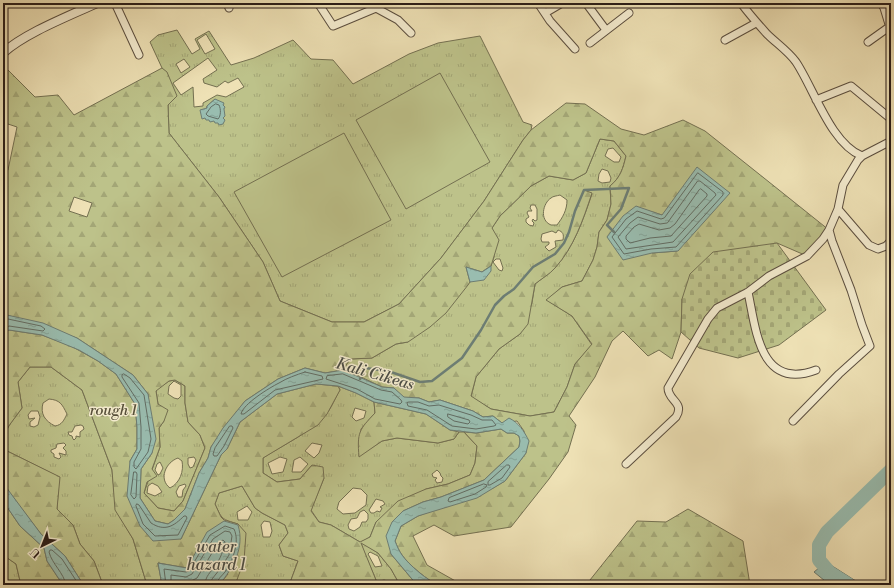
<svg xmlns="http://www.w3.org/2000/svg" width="894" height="588" font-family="'Libre Bodoni',serif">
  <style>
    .grass { fill: url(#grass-tufts); stroke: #747051; fill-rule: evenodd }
    .forest { fill: url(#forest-firs); stroke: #747051; fill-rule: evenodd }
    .cemetery { fill: url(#cemetery-stones); stroke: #747051 }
    .pitch { fill: #bdc28a; stroke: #747051 }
    .water { fill: url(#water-ripples); stroke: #6d7d73 }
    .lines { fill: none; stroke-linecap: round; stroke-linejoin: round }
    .shore { stroke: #626d64; stroke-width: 1 }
    .stream { stroke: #6d7d73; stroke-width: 2.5 }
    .river { stroke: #99bdb0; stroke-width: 14 }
    .minor-casing { stroke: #5b4e3f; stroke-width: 9 }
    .tertiary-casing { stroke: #5b4e3f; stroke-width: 10 }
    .minor { stroke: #f4eccf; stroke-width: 7 }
    .tertiary { stroke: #f4eccf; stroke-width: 8 }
    .labels { text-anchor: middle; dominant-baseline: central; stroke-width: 3; stroke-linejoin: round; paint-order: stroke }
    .park-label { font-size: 15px; font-style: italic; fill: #564f3a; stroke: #f4eccf }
    .water-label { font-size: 16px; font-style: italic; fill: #4b4d46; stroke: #f4eccf }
  </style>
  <defs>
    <pattern id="grass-tufts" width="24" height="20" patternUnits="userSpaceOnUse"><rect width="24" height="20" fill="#bdc28a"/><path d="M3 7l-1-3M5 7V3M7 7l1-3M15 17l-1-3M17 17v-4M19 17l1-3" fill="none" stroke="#a3a676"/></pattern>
    <pattern id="forest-firs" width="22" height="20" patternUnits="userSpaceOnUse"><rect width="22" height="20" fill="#bdc28a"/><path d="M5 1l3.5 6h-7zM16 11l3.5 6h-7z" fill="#a3a676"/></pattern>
    <pattern id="cemetery-stones" width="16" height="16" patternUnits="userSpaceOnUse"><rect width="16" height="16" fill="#bdc28a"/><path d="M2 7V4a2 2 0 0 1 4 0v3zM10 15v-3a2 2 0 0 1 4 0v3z" fill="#a3a676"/></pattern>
    <pattern id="water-ripples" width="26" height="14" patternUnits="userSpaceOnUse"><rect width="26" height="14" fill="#99bdb0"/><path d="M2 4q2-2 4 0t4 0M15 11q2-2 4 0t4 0" fill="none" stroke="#84a297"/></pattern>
  </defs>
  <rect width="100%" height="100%" fill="#eee1b5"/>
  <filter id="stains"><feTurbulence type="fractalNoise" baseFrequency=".005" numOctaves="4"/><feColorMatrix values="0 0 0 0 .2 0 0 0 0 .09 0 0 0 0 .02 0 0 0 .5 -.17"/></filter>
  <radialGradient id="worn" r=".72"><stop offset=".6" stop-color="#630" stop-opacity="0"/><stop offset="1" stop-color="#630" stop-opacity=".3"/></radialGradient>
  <!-- grass -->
  <path class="grass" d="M177 30 192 54 200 49 195 39 209 31 231 65 254 58 293 40 311 59 333 60 353 84 409 54 438 43 480 36 523 122 532 125 531 130 523 140 484 201 441 258 399 304 364 322H332L280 301 263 262 219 197 169 133 167 73 162 68 150 42 158 35ZM206 34 215 49 205 54 197 40ZM208 58 217 70 203 79 204 83 217 87 225 81 228 83 238 78 244 87 226 97 217 95 203 103V106L194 107 193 87 181 95 173 83ZM184 59 190 67 181 73 176 64ZM215 99 224 114 223 118H205L207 106Z
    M600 139 614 141 626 156C623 168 621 177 610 186L611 204 607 220 599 232 597 247 593 260 582 281 562 287 547 300 572 316 592 345 575 364 567 387 554 412 530 416 491 409 471 397 476 377 499 349 520 334 532 303 535 284C541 279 549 274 555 268 574 247 583 220 592 194L584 191 575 211 569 232 564 243 555 254 533 267 514 289 504 296 495 305 481 330 462 358 432 381 420 382 404 377 365 368 361 377 343 370 350 359 372 358 396 344 408 342 470 282 491 266 494 257 492 228 500 216 531 186 549 176 573 180 586 173ZM613 148 621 157 619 162H614L605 156 608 149ZM602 169 608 171 611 178 610 182 602 183 598 181 599 174ZM560 195 567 200C567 210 563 217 557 225 555 225 553 225 551 225 539 220 543 203 551 198 553 196 557 196 560 195ZM531 205H535L537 209V220L535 221 533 219 532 221 534 223 533 226 529 225 526 222V219L529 217 527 213 528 211H532L530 208ZM558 230C563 232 564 234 563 240L555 241 556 247 549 251 545 247 549 244V242H542L541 239 542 234 552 231 556 233ZM496 259H500L503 268 502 271 499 270 493 262Z
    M30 367H51L82 390 112 470 116 510 133 539 147 585H103L94 561 80 544 73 525 57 509 59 477 3 449C3 430 11 423 22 408L18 382ZM49 399C60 400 62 404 67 414 64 420 62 425 55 426 45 421 40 414 43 403ZM31 411H38L40 417 38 425 34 427 30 426V422L35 418 29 419 28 415ZM81 425 83 426 84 429 80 432V437L76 436V438L74 440 73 439 72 436 69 435 68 432H72L75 426ZM64 443 66 445 63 448 66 451V455L59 453 61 457 59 459 54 457V454L51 452V450L56 448 57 444Z
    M175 380 185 386V403L188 422 200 435 205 448 183 501 174 511 158 508 144 493 160 447 159 428 164 421 158 404 156 390 169 381ZM174 381 181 385V396L178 399 174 398 168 394 169 386ZM194 457 196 460 193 467 190 468 188 464V458ZM178 458 182 461C184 471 180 483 170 488 158 479 166 462 178 458ZM160 462 163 468 160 474 158 475 155 470 157 464ZM152 483 158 486 162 492 155 496 147 493 148 486ZM185 484 186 486 183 490 182 497H178L176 492 179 486Z
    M338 386 356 393 374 402 375 413 361 429 359 456 382 441 397 438 438 443 454 439 459 432H464L477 446 475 463 470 475 448 484 426 489 376 522 370 537 361 542 378 553 391 569 400 585H393L391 582 384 580 380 581 381 585H378L360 542 331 525 319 522 311 510 324 478 312 465 300 479 277 482 263 473V458C284 444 309 434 326 414 332 408 335 397 340 390ZM355 408 366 411 364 418 356 421 352 417ZM312 443 322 445 319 453 314 458 305 451ZM280 457 287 459 283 472 272 474 268 463ZM300 457 308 464 301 472H292L294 460ZM437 470 440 473 441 476 443 478 442 482 437 483 435 480 437 478 433 477 432 474ZM353 488 361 489 367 495 366 505 355 513 343 514 337 509 339 502ZM376 499 383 501 385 504 380 507 382 508 380 512 377 511 374 513H371L369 510ZM364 510 368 514V519L366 522H362L360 527 354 531 349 529 348 525 351 519 357 518 360 512ZM370 552 378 556 382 566 375 567 368 554Z
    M242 486 255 508 262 513 285 525 288 533 279 545 283 556 298 561 291 580 290 585H235L238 524C222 519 222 520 215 504L219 493ZM247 506 252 512 248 520H238L237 512ZM264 521 270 522 272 531 270 537H263L261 525Z
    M3 555 16 564 21 585H3Z"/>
  <!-- forest -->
  <path class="forest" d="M3 65 35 97 58 95 74 115 162 68 167 72 177 96 168 105 169 133 219 197 263 262 280 301 332 322H364L399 304 441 258 484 201 523 140 531 130 566 103 585 104 621 129 644 135 683 120 705 131 764 178 829 230 807 256 777 243 682 299 681 332 672 359 659 350 648 356 623 331 612 341 595 377 569 416 576 425 568 452 549 479 511 527 454 536 434 525 413 536 427 565 459 583 476 585H439C429 582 408 564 402 555 399 551 397 546 395 541L401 526 418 516 493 488 505 481 526 453 524 431 517 421 502 423 493 416 483 417 473 411 440 400 429 402 419 398H404L394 388 382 387 361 377 365 368 388 371 420 382 432 381 462 358 481 330 495 305 504 296 514 289 533 267 555 254 564 243 569 232 575 211 584 190 592 193C583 220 574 247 555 268 550 274 541 279 535 284L528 324 520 334 499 349 476 377 471 396 491 409 530 416 554 412 567 387 575 364 592 344 572 316 546 300 562 287 582 281 593 260 597 247 599 232 607 220 611 204 610 186C621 177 623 168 626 156L614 141 600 139 586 173 573 180 549 176 531 186 500 216 492 228 499 240 491 266 486 269 482 272 466 267 470 282 468 285 446 313 430 327 408 342 396 344 372 358 350 359 343 370 325 373 305 368 278 379 245 401 211 447 208 458 199 473 185 509 174 520 168 524 155 521 140 498 141 469 152 453 148 394 133 375 77 338 7 315 3 317V176L8 170 17 127 5 123 3 121ZM74 197 92 203 87 217 69 211ZM636 207 662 215 677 251 652 253ZM175 380 185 386V403L188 422 200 435 205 448 183 501 174 511 158 508 144 493 147 482 157 476 152 469 160 447 159 428 164 421 168 410 158 404 156 391 169 381Z
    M9 330 42 335 71 346 98 361 116 374 135 404 137 427V449L130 461 140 526 181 539 221 455 227 449 240 422 277 394 316 384 338 386 340 390 327 414 318 425 263 458V473L277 482 300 479 312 465 323 467 324 478 311 511 319 522 331 525 360 542 370 537 376 522 398 501 426 489 448 484 470 475 475 463 477 446 464 432 476 433 501 429 507 433H514L519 436 520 441 519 447 484 480 441 497 423 502 403 511 391 554 417 585H400L391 569 378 553 361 543 378 585H290L291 580 298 561 283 556 279 545 288 533 285 525 262 513 255 508 242 486 219 493 215 504 221 517 224 520 238 524 246 533 244 561 235 585H219L228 574 192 559 187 568 158 563 162 585H147L133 539 115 510 112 470 82 390 51 367H30L18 382 22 408 8 427 3 438V333Z
    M374 402 426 414 450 430 459 432 454 439 438 443 397 438 382 441 359 457C357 432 359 430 375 413Z
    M3 449 60 477 57 509 73 525 80 544 94 561 103 585H83L81 581 65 556 41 534 4 486 3 483Z
    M3 501 20 526 44 548 47 561 63 585H21L16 564 3 555Z
    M688 509 743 541 750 585H586L637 521 666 522Z"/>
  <!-- cemetery -->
  <path class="cemetery" d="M777 243 826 310 779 345 738 358 699 348 681 332 682 299 690 274 713 252Z"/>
  <!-- pitch -->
  <path class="pitch" d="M440 73 490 162 406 209 356 120Z
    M344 133 391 220 282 277 234 192Z"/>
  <!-- water -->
  <path class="water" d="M215 99 224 103 223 105 225 107 224 109 225 116 223 118 225 120 223 124 219 125 218 123H215L214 121 210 122 209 120H206L205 118 202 119 200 110 207 108V106Z
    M697 167 730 193 678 251 652 253 623 260 607 237 623 216 636 206 662 215Z
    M491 266V271L484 280 470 282 466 267 482 272Z
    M7 315 43 323 77 338 133 375 148 394 156 439 152 453 141 469 140 498 155 521 168 524 174 520 185 509 199 473 208 458 211 447 223 428 245 401 278 379 305 368 325 373 343 370 382 387 394 388 404 397 419 398 429 402 440 400 473 411 483 417 493 416 502 423 509 418C519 423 524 431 529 441L526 453 505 481 477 498 418 516 401 526 395 541C397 546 399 551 402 555 408 564 429 582 439 585H417L391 554 386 536 392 522 403 511 423 502 441 497 484 480 519 447 520 441 519 436 514 433H507L501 429 476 433 450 430 426 414 374 402 356 393 338 386 316 384 277 394 240 422 227 449 221 455 181 539 153 541 140 526 127 496 130 461 137 449V427L135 404 116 374 98 361 79 350 42 335 9 330 3 333V317Z
    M3 483 41 534 65 556 81 581 83 585H63L47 561 44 548 20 526 3 501Z
    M224 521 238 525C245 548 233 568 219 585H162L158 563 187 568 207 532Z
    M826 562 859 583 862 585H830L814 572Z"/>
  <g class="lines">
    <!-- shore -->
    <path class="shore" d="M216 104 219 105C221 109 221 116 218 119L208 116 206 114 211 107Z
      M698 173 723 192V195L676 247 651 249 624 254 612 237 626 219 637 211 661 219 664 218Z
      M698 181H700L715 193 716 195 673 242 626 249 618 237 630 223 638 217 660 224 667 223Z
      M701 189 707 194V196L671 236 650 238 630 243 626 239V236L634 227 639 224 659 230 670 228 675 224 699 190Z
      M3 320 8 319 41 326 45 329 43 331 9 326 3 329
      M305 372 322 376 323 379 275 390 244 414H241C243 404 269 388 279 383 287 378 296 375 305 372Z
      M124 374 130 378 144 395 151 439 148 452 136 469 134 467V462L141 449V427L139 403 122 377V375Z
      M343 374 381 390 392 392 401 400 402 402 400 404 375 399 357 389 326 379 327 376Z
      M409 402H418L429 406 439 405 471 415 482 420H492L496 425 494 426 476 429 452 426 427 410 408 406 407 403Z
      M448 414 469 420 470 422 468 424 454 421 448 417Z
      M230 426H232L233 428 224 446 217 456H214L213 454 215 448Z
      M507 465H509L510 467 502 478 490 485H488V482Z
      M134 472H136L137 474 136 497 134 499 131 495Z
      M484 484 487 485 486 487 475 494 450 502 448 501 449 498Z
      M137 504 139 505 151 523C165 532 174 526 184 516H186L187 518 178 535 155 536 143 524 136 506Z
      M66 585C64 573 52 564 49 552L50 550H52L62 559 79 585
      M166 585 164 569 186 572 189 571 210 535 225 526 234 529C240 542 233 560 225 572 222 576 217 579 216 585
      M171 585V575L186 577 192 574 213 539 225 531 230 532 232 536 229 555 220 569 212 579 211 585
      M177 585 179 582H189L197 578 218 543 223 540 225 542C223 551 221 558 215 566 211 572 205 576 205 585
      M832 585 831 581 821 572 826 567 854 585"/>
    <!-- stream -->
    <path class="stream" d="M360 379 365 368 388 371 420 382 432 381 462 358 481 330 495 305 504 296 514 289 533 267 555 254 564 243 569 232 575 211 584 190 629 188 621 209 607 225 614 232"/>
    <!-- river -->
    <path class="river" d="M849 585 830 573 819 560V545L827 532 891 470"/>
    <!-- minor casing -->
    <g class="minor-casing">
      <path id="minor" d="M115 3 139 55
        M227 3 229 8
        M318 3 333 26 376 8 398 20 411 33
        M538 3 550 21 575 49
        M586 3 606 30
        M741 3C749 14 758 24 767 34 776 43 788 51 796 62 814 89 831 144 862 156
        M881 3 884 8 891 31
        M545 13 562 3
        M725 40 756 23
        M868 42 889 27
        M590 43 629 13
        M816 100 851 86 891 119
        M838 209 869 245 878 249 886 246 891 241
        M748 292C756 330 760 391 816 370
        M793 421 839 374 870 346 862 325 851 290 832 241 829 230
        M626 464 676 417C685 402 668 401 668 388L708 319 717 308 748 292 769 276 807 256 823 239 829 230 838 209 843 185 858 160 862 156 891 141"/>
    </g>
    <!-- tertiary casing -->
    <g class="tertiary-casing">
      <path id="tertiary" d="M3 53C25 33 69 16 97 3"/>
    </g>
    <!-- minor -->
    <use href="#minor" class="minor"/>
    <!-- tertiary -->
    <use href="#tertiary" class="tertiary"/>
  </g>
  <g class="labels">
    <!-- park labels -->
    <g class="park-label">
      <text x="113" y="410">rough 1</text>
    </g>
    <!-- water labels -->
    <g class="water-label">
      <text transform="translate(375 374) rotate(16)">Kali Cikeas</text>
      <text x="216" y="547">water<tspan x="216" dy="18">hazard 1</tspan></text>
    </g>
  </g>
  <!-- margin -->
  <rect width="894" height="588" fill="none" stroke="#eee1b5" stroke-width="16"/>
  <rect x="4" y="4" width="886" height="580" fill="none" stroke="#2a1d18" stroke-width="2"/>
  <rect x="8" y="8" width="878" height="572" fill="none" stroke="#2a1d18"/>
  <!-- north arrow -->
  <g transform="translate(42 546) rotate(223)" stroke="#f4eccf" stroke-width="3" paint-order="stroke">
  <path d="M0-3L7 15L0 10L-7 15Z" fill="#2a1d18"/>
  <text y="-6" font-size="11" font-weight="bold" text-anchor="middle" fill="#2a1d18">U</text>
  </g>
  <rect width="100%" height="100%" filter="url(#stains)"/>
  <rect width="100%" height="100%" fill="url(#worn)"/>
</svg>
